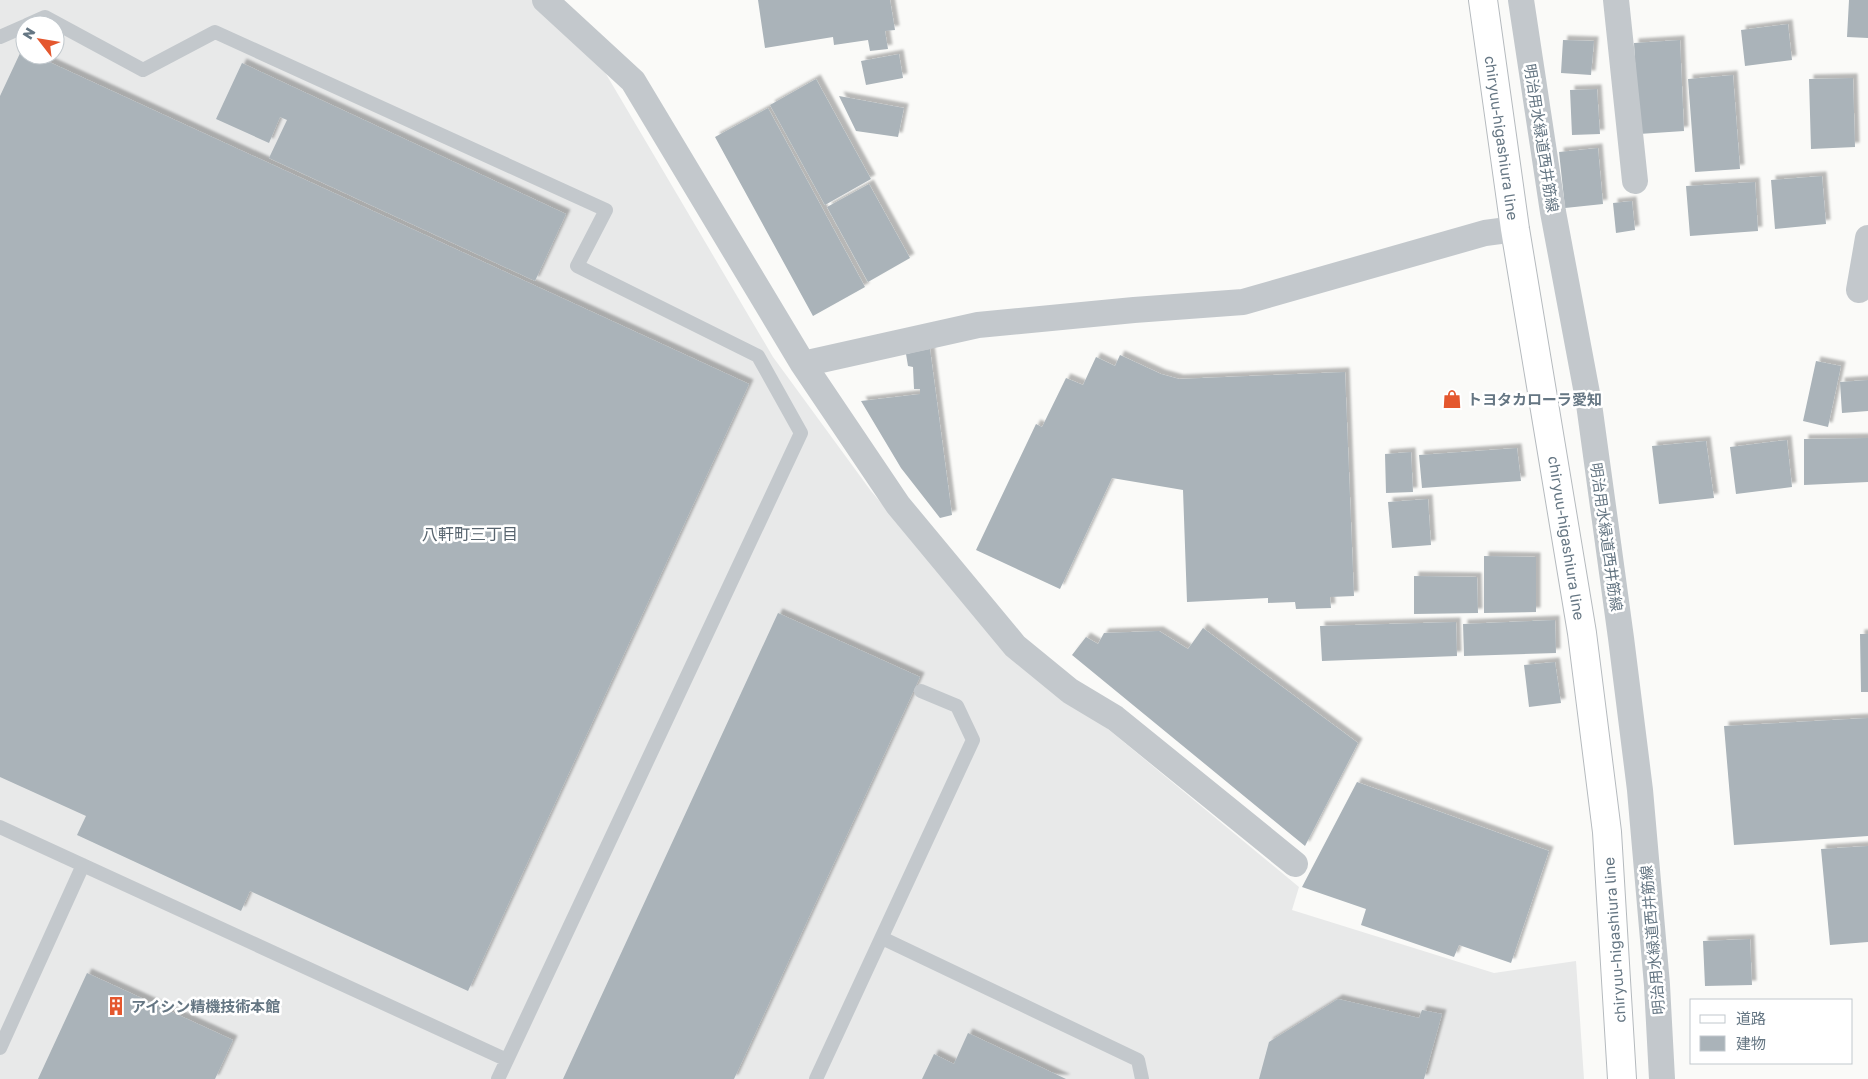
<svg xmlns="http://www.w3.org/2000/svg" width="1868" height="1079" font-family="'Golos Text','Noto Sans JP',sans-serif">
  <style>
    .built { fill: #e8e9e9; fill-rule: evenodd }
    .building { fill: #aab3b9; filter: url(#shadow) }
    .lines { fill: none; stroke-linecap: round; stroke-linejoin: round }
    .primary-casing { stroke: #b5babe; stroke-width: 30 }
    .lane { stroke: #c3c8cc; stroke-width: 14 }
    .street { stroke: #c3c8cc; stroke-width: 26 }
    .primary { stroke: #fff; stroke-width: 28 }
    .labels { text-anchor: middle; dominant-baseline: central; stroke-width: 5; stroke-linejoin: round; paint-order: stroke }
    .street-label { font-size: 15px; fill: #657683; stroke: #fff }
    .poi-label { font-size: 15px; font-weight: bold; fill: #657683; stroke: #fff; text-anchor: start }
    .neighbourhood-label { font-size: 16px; fill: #57646e; stroke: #fff }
  </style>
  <defs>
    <filter id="shadow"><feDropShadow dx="4.5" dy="-4.5" stdDeviation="1" flood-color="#0004"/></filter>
  </defs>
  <rect width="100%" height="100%" fill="#fafaf8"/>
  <!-- built -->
  <path class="built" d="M0 0H533L596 57 773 357 871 491 1011 656 1108 729 1299 887 1292 910 1494 973 1576 961 1584 1079H0ZM25 25H55V55H25Z"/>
  <!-- building -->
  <path class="building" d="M758 0H890L895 30 885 31 888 49 870 51 868 40 834 45 833 37 765 48Z
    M1849 0H1868V38L1847 37Z
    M1788 24 1792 60 1745 66 1741 30Z
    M1563 40 1594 41 1591 75 1561 73Z
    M1680 40 1684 131 1639 134 1634 43Z
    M22 49 25 51V55H34L749 384 468 991 250 891 241 911 77 835 86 816 0 777V96Z
    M899 54 903 78 866 85 861 61Z
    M242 63 566 214 535 281 269 158 287 120 280 117 269 143 216 119Z
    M1733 75 1740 169 1695 172 1688 79Z
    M1853 78 1855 147 1811 149 1809 79Z
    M816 79 871 179 825 205 770 105Z
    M1597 89 1600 134 1572 135 1570 90Z
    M839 96 904 108 898 137 856 131Z
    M768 108 865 287 813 316 715 137Z
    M1598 148 1603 204 1565 208 1559 152Z
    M1822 176 1826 224 1775 229 1771 180Z
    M1755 182 1758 231 1690 236 1686 186Z
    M869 184 910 258 868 282 827 207Z
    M1632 201 1635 230 1616 233 1613 203Z
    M930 349 952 515 940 518 901 468 861 401 920 394V389H914L913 367 908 366 906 354Z
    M1120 355 1161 374 1179 379 1345 372 1354 596 1330 597 1331 608 1296 609 1295 602 1268 603V598L1187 602 1183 490 1112 478 1060 589 976 550 1036 424 1042 427 1066 378 1083 385 1096 357 1115 366Z
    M1816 361 1841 366 1828 427 1803 421Z
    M1868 380V411L1842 413 1840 382Z
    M1868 438V482L1804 485V439Z
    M1787 440 1792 487 1736 494 1730 447Z
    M1706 441 1714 498 1659 504 1652 446Z
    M1517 448 1521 481 1422 488 1419 455Z
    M1411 452 1413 492 1386 493 1385 454Z
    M1428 499 1431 545 1392 548 1388 502Z
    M1484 556 1536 557V612L1484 613Z
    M1414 576 1477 577 1478 613 1414 614Z
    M778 613 920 677 734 1079H563Z
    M1555 620 1556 653 1464 656 1463 624Z
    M1456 622 1457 656 1322 661 1320 626Z
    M1203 628 1358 743 1305 846 1072 655 1086 637 1098 644 1104 633 1159 631 1188 649Z
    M1860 634H1868V692H1861Z
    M1555 662 1561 703 1529 707 1524 665Z
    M1868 718V836L1734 845 1724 726Z
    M1357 782 1549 851 1511 963 1459 945 1454 957 1361 925 1366 909 1302 887Z
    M1868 846V942L1830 945 1821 849Z
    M1750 939 1752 985 1705 986 1703 941Z
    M87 973 233 1040 215 1079H38Z
    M1338 999 1419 1018 1422 1010 1442 1014 1424 1079H1259L1269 1042Z
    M968 1033 1066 1079H922L934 1054 954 1064Z"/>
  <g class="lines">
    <!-- primary casing -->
    <g class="primary-casing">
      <path id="primary" d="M1483 0 1515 229 1582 633 1607 832 1622 1079"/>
    </g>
    <!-- lane -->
    <path class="lane" d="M27 25 45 17 143 70 215 32 606 210 577 266 758 356 801 433 498 1079
      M0 37 25 26
      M0 827 507 1060
      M882 938 1138 1060 1142 1079
      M0 1048 83 865
      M816 1079 973 740 957 706 921 691"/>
    <!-- street -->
    <path class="street" d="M545 0 633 81 803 364 978 325 1134 310 1243 302 1485 233 1515 229
      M1521 0 1553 212 1589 404 1621 638 1640 790 1657 985 1662 1079
      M1616 0 1635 181
      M1859 290 1868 238
      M803 364 898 505 1015 646 1070 691 1115 718 1295 864"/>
    <!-- primary -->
    <use href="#primary" class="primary"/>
  </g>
  <!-- icons -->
  <defs>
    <g id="shop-bare" transform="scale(1.5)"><path d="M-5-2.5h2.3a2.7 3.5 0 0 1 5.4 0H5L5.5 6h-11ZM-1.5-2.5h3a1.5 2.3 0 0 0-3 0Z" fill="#e4572e" stroke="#fff" stroke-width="2.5" paint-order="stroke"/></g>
    <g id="building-bare" transform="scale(1.5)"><path d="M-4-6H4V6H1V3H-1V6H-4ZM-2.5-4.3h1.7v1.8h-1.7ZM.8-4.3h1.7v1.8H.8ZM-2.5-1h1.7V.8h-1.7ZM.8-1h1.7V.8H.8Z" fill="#e4572e" stroke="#fff" stroke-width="2.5" paint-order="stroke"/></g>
  </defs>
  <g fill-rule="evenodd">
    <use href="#shop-bare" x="1452" y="399"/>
    <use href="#building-bare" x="116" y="1006"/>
  </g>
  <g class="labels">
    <!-- street labels -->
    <g class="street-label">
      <text transform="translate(1502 138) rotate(82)">chiryuu-higashiura line</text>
      <text transform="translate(1542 138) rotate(81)">明治用水緑道西井筋線</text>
      <text transform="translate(1607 537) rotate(82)">明治用水緑道西井筋線</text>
      <text transform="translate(1567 538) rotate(81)">chiryuu-higashiura line</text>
      <text transform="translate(1614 940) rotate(-94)">chiryuu-higashiura line</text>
      <text transform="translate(1652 940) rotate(-95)">明治用水緑道西井筋線</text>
    </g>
    <!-- poi labels -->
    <g class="poi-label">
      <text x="1467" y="399">トヨタカローラ愛知</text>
      <text x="131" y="1006">アイシン精機技術本館</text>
    </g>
    <!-- neighbourhood labels -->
    <g class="neighbourhood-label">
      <text x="470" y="534">八軒町三丁目</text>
    </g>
  </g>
  <!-- legend -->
  <rect x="1690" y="999" width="162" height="65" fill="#ffffff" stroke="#c1c8cd"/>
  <rect x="1700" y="1015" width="25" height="8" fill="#ffffff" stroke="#c1c8cd"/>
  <text x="1736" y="1024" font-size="15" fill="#657683">道路</text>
  <rect x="1700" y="1036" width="25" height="15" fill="#aab3b9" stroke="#c1c8cd"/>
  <text x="1736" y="1049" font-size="15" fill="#657683">建物</text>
  <!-- north arrow -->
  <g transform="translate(40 40) rotate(301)"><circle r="24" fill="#ffffff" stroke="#c1c8cd"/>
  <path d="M0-4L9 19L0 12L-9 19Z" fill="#e4572e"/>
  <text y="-8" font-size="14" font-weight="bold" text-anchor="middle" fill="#657683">N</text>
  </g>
</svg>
